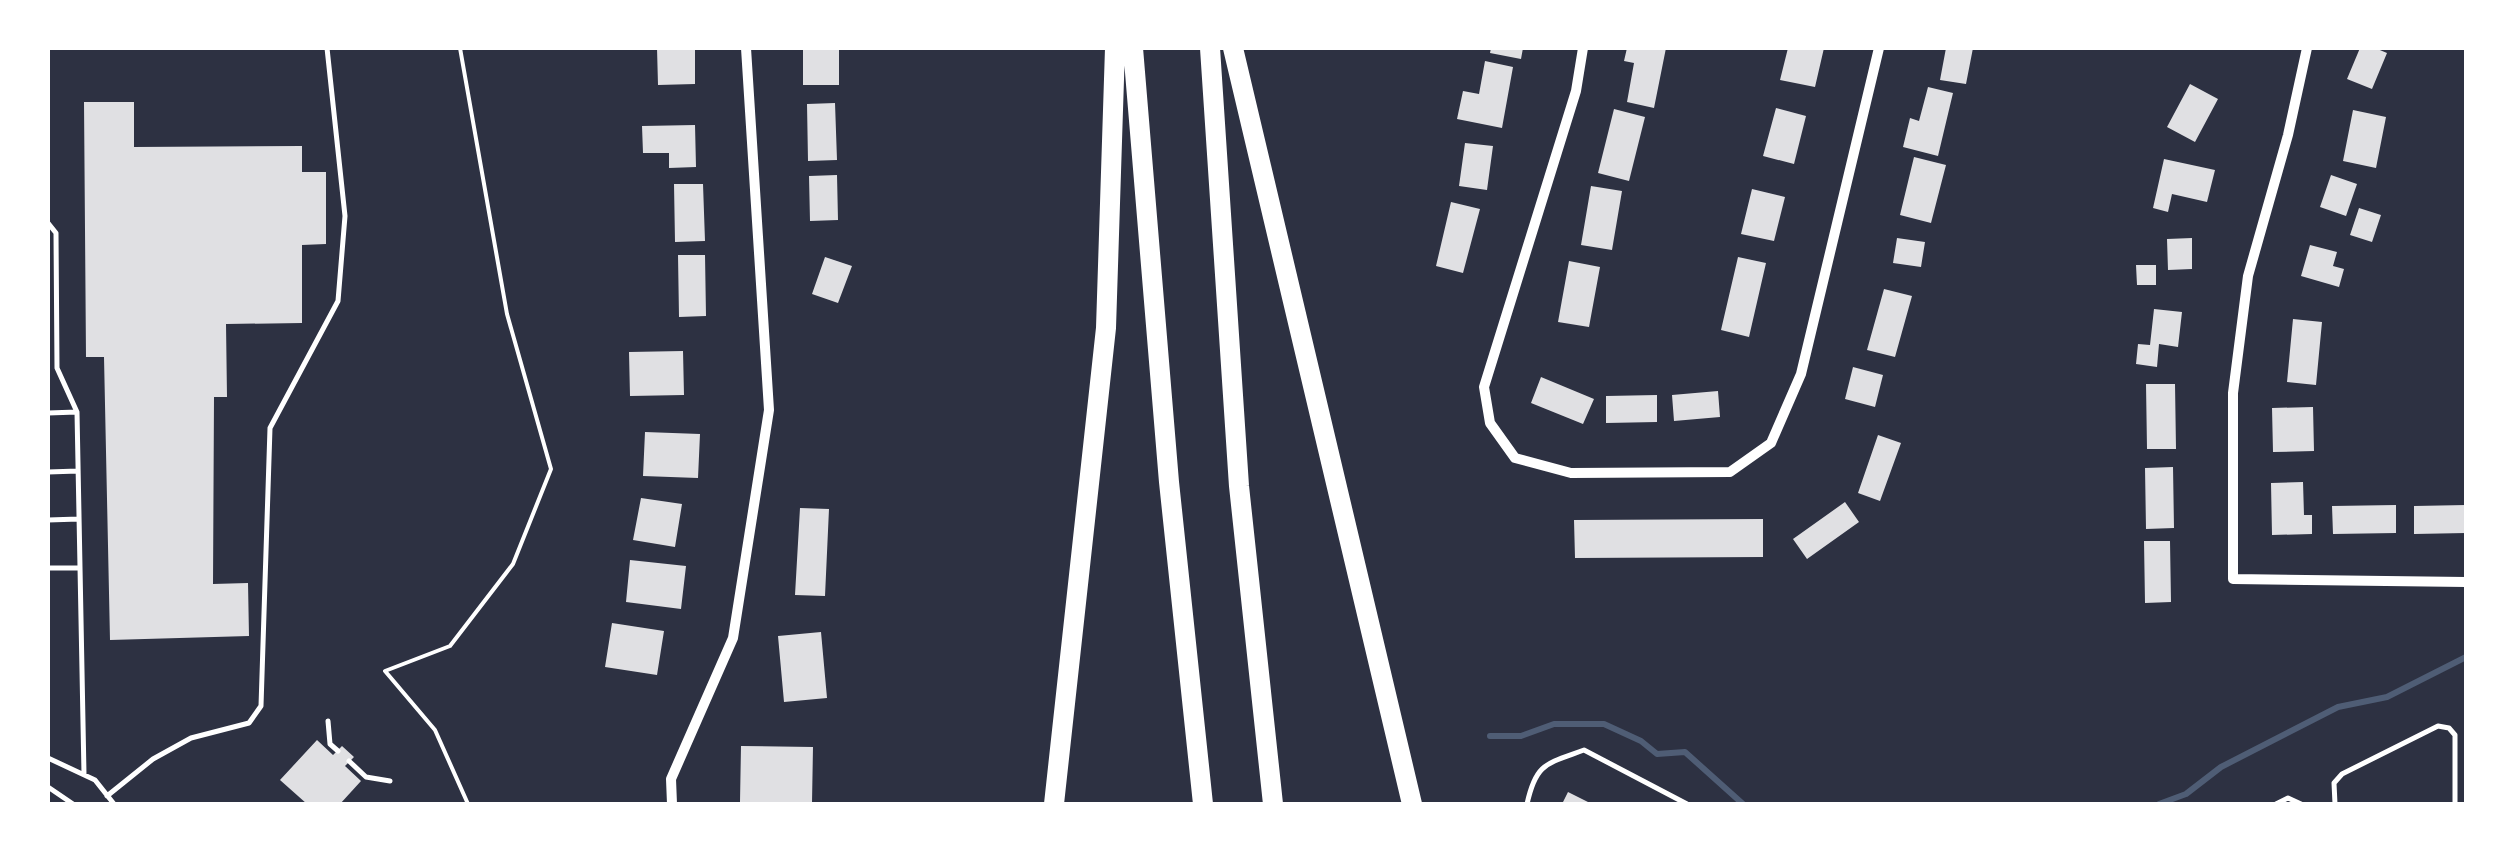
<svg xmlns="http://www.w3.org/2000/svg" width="2514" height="852" font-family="Cabin,sans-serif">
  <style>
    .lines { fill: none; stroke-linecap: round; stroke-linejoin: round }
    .stream { stroke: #4f5d75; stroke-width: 6 }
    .building { fill: #e0e0e3 }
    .path { stroke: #fff; stroke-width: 4 }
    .service { stroke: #fff; stroke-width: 5 }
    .minor { stroke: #fff; stroke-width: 10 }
    .motorway { stroke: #fff; stroke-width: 20 }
  </style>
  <rect width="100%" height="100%" fill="#2d3142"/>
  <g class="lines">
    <!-- stream -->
    <path class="stream" d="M1490 736H1521L1554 724H1604L1641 741 1657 754 1685 752 1743 804
      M2159 804 2186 794 2221 767 2338 707 2387 697 2466 657"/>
  </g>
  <!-- building -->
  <path class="building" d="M657 48H695V84L658 85Z
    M803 48H839V85H803Z
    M1491 48H1523L1521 59 1490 53Z
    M1627 48H1666L1654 108 1627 102 1634 63 1624 61Z
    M1788 48H1824L1815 87 1780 80Z
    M1946 48H1973L1966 84 1940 80Z
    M2360 48H2375L2387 53 2372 89 2347 79Z
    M1485 61 1513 67 1502 128 1457 119 1463 91 1479 94Z
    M2190 84 2218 99 2195 142 2167 127Z
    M1928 87 1953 93 1938 156 1903 147 1910 118 1919 121Z
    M84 102H134V147L302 146V172H326V244L302 245V323L226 324 227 397H214L213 584 248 583 249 636 110 640 104 357H86Z
    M835 103 837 160 808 161 807 104Z
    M1776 108 1806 116 1794 164 1763 156Z
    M1614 109 1645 117 1629 181 1598 173Z
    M2353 110 2386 117 2376 168 2343 161Z
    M695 125 696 167 669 168V153H643L642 126Z
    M1465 143 1493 146 1487 190 1459 186Z
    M1914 157 1946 165 1931 223 1900 215Z
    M2164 159 2215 170 2207 202 2172 194 2168 212 2153 208Z
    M837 175 838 220 810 221 809 176Z
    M2331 175 2357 184 2346 216 2320 207Z
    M674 184H703L705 241 675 242Z
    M1591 186 1622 191 1612 250 1581 245Z
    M1752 189 1785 197 1774 241 1741 234Z
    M1451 202 1480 209 1463 273 1436 266Z
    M2359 208 2381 215 2372 242 2350 235Z
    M1897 238 1925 242 1921 267 1893 263Z
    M2192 238V269L2168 270 2167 239Z
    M2310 245 2337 252 2333 266 2344 269 2339 287 2301 276Z
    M678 255H705L706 316 679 317Z
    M825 257 852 266 838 303 812 294Z
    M1738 257 1766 263 1749 337 1721 330Z
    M1569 261 1600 267 1589 327 1558 322Z
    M2136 265H2156V285H2137Z
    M1884 289 1912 296 1895 357 1867 350Z
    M2154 309 2182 312 2178 347 2159 344 2157 367 2136 364 2138 344 2150 345Z
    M2293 319 2322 322 2316 385 2287 382Z
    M683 351 684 395 630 396 629 352Z
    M1853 367 1883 375 1875 407 1845 399Z
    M1541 377 1594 399 1583 424 1531 403Z
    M2146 384H2175L2176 449H2147Z
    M1718 391 1720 417 1674 421 1672 395Z
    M1657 395V422L1606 423V396Z
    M2313 407 2314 451 2273 452 2272 408Z
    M645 432 700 434 698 478 643 476Z
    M1878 435 1901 443 1880 501 1858 493Z
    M2173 467 2174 528 2146 529 2145 468Z
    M2303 482 2304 515H2312V534L2272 535 2271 483Z
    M641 498 682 504 675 547 633 540Z
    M1845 502 1859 522 1807 559 1793 539Z
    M2396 505V533L2333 534 2332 506Z
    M2466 505V533L2414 534V506Z
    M800 508 829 509 825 596 795 595Z
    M1763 519V557L1575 558 1574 520Z
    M2144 541H2170L2171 602 2145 603Z
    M630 560 686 566 681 609 626 602Z
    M612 623 664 631 657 675 605 667Z
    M821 632 827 698 784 702 778 636Z
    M317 740 333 755 342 746 354 757 345 766 361 781 340 804H307L280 780Z
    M741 746 813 747 812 803 740 802Z
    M1568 792 1592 804H1562Z"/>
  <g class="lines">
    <!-- path -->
    <path class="path" d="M460 48 507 314 551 469 513 564 450 646 385 671 435 730 468 804"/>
    <!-- service -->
    <path class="service" d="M48 223 56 233 57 368 77 412 84 774
      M48 413 77 412
      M48 472 78 471
      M48 520 79 519
      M48 568H79
      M328 721 330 744 338 751
      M48 758 95 780 114 804
      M349 761 366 777 390 781
      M48 787 73 804
      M107 796 153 759 191 738 249 723 261 706 270 428 338 301 345 216 327 48
      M1527 804C1536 763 1546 764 1584 750L1687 804
      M2276 804 2288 798 2301 804
      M2335 804 2334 783 2342 774 2438 726 2449 728 2455 735V804"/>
    <!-- minor -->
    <path class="minor" d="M1583 48 1576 91 1484 387 1490 423 1515 458 1571 473 1730 472 1771 443 1801 374 1879 48
      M2307 48 2288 135 2248 276 2233 393V579L2466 582
      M672 804 671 779 733 638 769 410 746 48"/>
    <!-- motorway -->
    <path class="motorway" d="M1133 48 1169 482 1203 804
      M1210 48 1239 486 1273 804
      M1233 48 1412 804
      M1054 804 1106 328 1115 48"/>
  </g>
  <!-- border -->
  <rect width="2514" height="852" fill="none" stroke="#ffffff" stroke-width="100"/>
</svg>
